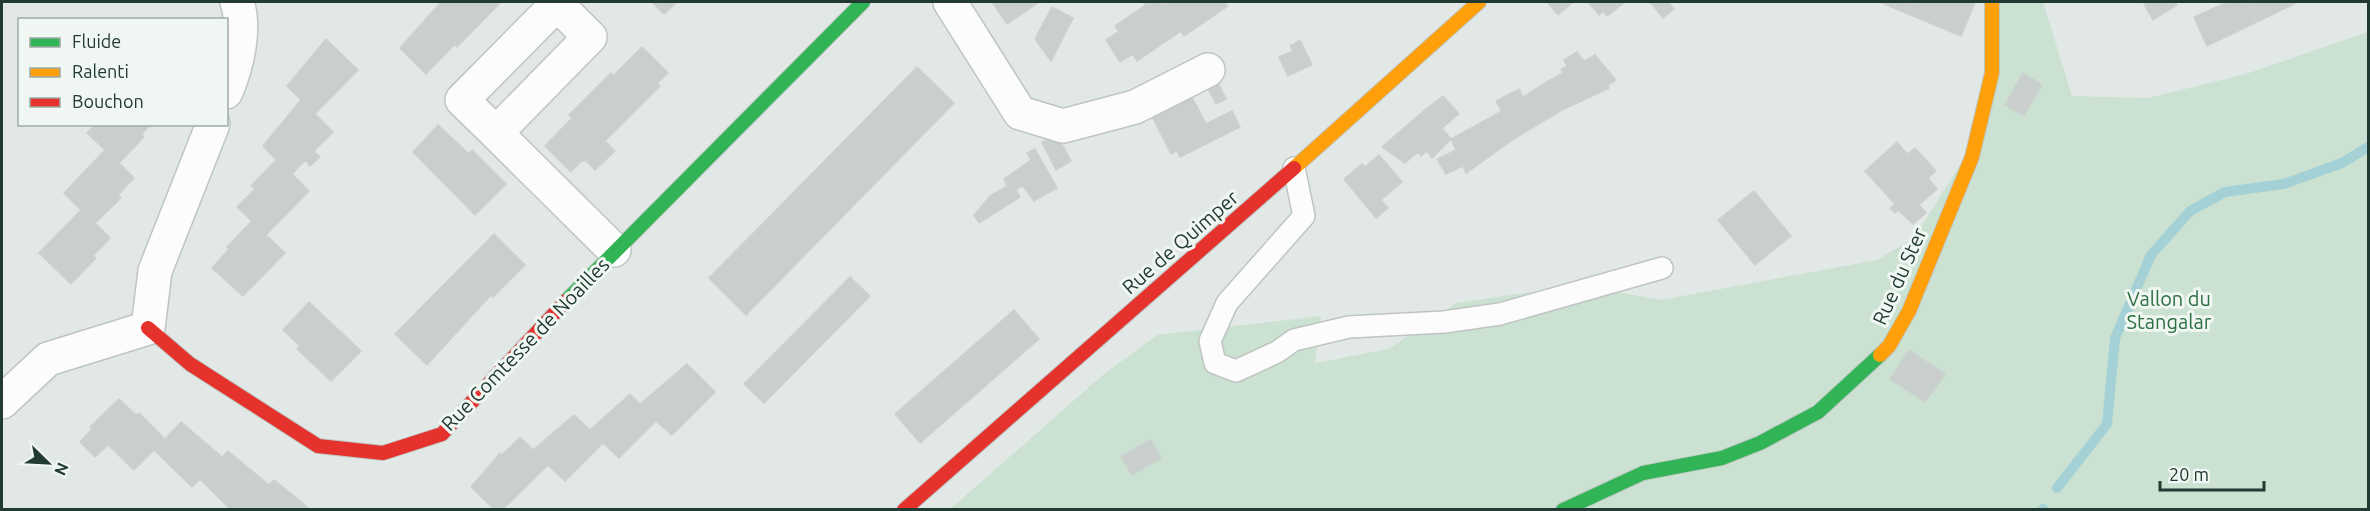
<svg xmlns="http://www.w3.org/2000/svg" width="2370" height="511" font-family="Ubuntu,sans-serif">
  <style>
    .green { fill: #cbe1d1 }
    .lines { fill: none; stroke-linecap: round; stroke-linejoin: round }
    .stream { stroke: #a4d1d5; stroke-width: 10 }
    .building { fill: #c9cfcc; stroke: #cbd1ce; stroke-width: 1.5 }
    .lane-casing { stroke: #bfc5c2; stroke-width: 24 }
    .street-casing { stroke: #bfc5c2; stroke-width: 36 }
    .fast-casing { stroke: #bec6c2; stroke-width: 16 }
    .slow-casing { stroke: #bec6c2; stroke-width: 16 }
    .jam-casing { stroke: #bec6c2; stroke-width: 16 }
    .lane { stroke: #fbfcfb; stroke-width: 21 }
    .street { stroke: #fbfcfb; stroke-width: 33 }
    .fast { stroke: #30b455; stroke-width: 14 }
    .slow { stroke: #ff9f0a; stroke-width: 14 }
    .jam { stroke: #e5322d; stroke-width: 14 }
    .labels { text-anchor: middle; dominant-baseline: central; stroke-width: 6; stroke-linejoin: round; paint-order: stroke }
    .street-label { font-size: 20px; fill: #213a32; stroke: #f0f7f3 }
    .park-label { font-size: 20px; fill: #2d6f43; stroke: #f0f7f3 }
  </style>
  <rect width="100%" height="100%" fill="#e2e8e5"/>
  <!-- green -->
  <path class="green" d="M1998 2H2043L2072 96 2148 98 2246 74 2368 32V509L949 510 1104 374 1157 335 1321 316 1315 363 1389 349 1456 303 1580 285 1661 300 1877 260 1914 238 1967 154Z"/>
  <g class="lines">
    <!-- stream -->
    <path class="stream" d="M2057 488 2107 424 2115 338 2151 255 2190 211 2225 192 2284 184 2342 163 2368 147
      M2043 510V509"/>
  </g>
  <!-- building -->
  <path class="building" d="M441 2H501L457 47 455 44 426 74 400 48Z
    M652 2H677L664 14Z
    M992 2H1039L1007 24Z
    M1143 2H1161L1181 31 1137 61 1115 26 1146 5Z
    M1162 2H1224L1228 6 1184 36Z
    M1547 2H1571L1572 3 1558 15Z
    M1588 2H1625L1607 16 1603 11 1599 15Z
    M1650 2H1668L1674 9 1663 18Z
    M1880 2H1913L1908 14Z
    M1913 2H1975L1961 36 1908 14Z
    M2148 2H2175L2177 5 2153 20 2144 4Z
    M2227 2H2247L2257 22 2207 46 2194 17Z
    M2247 2H2298L2257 22Z
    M1052 7 1073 18 1051 61 1035 39Z
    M1118 32 1133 54 1120 62 1106 40Z
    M326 39 358 70 315 114 333 132 314 151 320 157 310 166 305 160 292 174 309 191 266 235 285 253 243 296 212 268 229 249 227 247 252 221 237 207 255 189 251 186 276 160 263 146 301 100 287 86Z
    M1300 40 1312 65 1288 76 1279 57 1293 51 1290 46Z
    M642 47 668 73 657 83 660 86 605 141 615 151 595 170 586 161H581L571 172 545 146 572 118 569 115 611 73 614 75Z
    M1577 52 1584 61 1595 55 1616 80 1608 85 1609 88 1562 110 1545 83 1563 73 1561 69 1567 66 1564 60Z
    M917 67 954 103 746 315 709 278Z
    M2023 73 2042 85 2024 116 2005 105Z
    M1545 83 1562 110 1517 137 1466 173 1451 139 1502 111 1496 101 1519 89 1523 97Z
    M1219 85 1226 99 1216 104 1209 90Z
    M1191 95 1206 124 1232 111 1240 127 1180 157 1177 151 1171 154 1151 114Z
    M1443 96 1459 114 1442 128 1426 109Z
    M1426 109 1451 139 1432 158 1427 151 1421 156 1418 152 1405 163 1382 147Z
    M96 124H151L142 134 144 137 119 163 134 178 118 195 121 198 95 223 110 238 93 256 96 258 71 284 39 253 81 210 64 193 105 150 87 133Z
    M438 125 469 154 472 150 506 184 475 215 413 152Z
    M1057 135 1071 161 1056 170 1042 142Z
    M1897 142 1907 154 1915 148 1936 171 1928 178 1937 189 1919 205 1926 213 1913 224 1898 210 1895 213 1890 208 1895 204 1865 171Z
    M1035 149 1057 188 1034 201 1023 186 1016 189 1020 197 979 223 974 215 990 196 1007 186 1004 179 1031 160 1027 153Z
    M1456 150 1463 166 1446 174 1437 159Z
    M1379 155 1402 182 1381 200 1388 208 1376 218 1344 179 1362 164 1365 167Z
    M1754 191 1791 236 1755 265 1718 220Z
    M494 234 525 265 493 297 491 295 427 365 395 334Z
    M850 277 870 296 764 403 744 384Z
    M309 302 361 351 331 381 297 349 300 346 283 330Z
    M1014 310 1039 339 920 443 895 414Z
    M1909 350 1945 374 1925 402 1890 379Z
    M687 364 715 392 672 435 656 421 619 458 603 443 565 481 548 465 502 510H495L471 487 500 453 502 455 520 437 533 450 574 415 590 430 630 394 640 404Z
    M119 399 136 415 139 413 165 439 181 422 222 457 228 451 269 485 274 480 311 510H231L200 479 192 487 154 450 134 470 108 445 95 457 80 442 92 429 90 427Z
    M1151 440 1161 458 1132 475 1121 456Z"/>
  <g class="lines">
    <!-- lane casing -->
    <g class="lane-casing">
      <path id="lane" d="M1294 168 1304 216 1227 303 1210 341 1215 363 1236 371 1277 352 1294 340 1349 327 1444 322 1500 314 1662 268"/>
    </g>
    <!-- street casing -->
    <g class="street-casing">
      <path id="street" d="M950 2 1020 113 1063 126 1135 107 1208 70
        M226 92C237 66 246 29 237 2
        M496 133 462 100 557 4 590 37 496 133 614 250
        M2 402 48 359 148 328 155 271 213 124"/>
    </g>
    <!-- fast casing -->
    <g class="fast-casing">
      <path id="fast" d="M566 301 863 2
        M1563 510 1643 473 1722 458 1760 443 1818 412 1880 355"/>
    </g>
    <!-- slow casing -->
    <g class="slow-casing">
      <path id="slow" d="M1294 168 1479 2
        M1880 355 1889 346 1909 311 1972 157 1992 73V2"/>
    </g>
    <!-- jam casing -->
    <g class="jam-casing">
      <path id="jam" d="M148 328 190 364 318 446 383 453 442 434 566 301
        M904 510 1294 168"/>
    </g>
    <!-- lane -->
    <use href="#lane" class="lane"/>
    <!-- street -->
    <use href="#street" class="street"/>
    <!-- fast -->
    <use href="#fast" class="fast"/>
    <!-- slow -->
    <use href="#slow" class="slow"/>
    <!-- jam -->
    <use href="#jam" class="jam"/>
  </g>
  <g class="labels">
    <!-- street labels -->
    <g class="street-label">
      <text transform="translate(1180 242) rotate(-41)">Rue de Quimper</text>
      <text transform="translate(1899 276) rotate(-66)">Rue du Ster</text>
      <text transform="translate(525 344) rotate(-46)">Rue Comtesse de Noailles</text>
    </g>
    <!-- park labels -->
    <g class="park-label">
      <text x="2169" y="298">Vallon du<tspan x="2169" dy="23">Stangalar</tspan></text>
    </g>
  </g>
  <!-- border -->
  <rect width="2370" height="511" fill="none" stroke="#213a32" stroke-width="6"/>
  <!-- legend -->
  <rect x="18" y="18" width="210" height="108" fill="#f0f7f3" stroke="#9daba6" stroke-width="1.5"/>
  <rect x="30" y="38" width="30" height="9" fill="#30b455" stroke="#9daba6" stroke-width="1.5"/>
  <text x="72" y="48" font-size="18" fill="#213a32">Fluide</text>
  <rect x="30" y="68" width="30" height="9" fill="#ff9f0a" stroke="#9daba6" stroke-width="1.5"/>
  <text x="72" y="78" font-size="18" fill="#213a32">Ralenti</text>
  <rect x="30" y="98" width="30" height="9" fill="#e5322d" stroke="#9daba6" stroke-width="1.5"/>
  <text x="72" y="108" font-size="18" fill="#213a32">Bouchon</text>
  <!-- north arrow -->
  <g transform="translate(48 463) rotate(114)" stroke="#f0f7f3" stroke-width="4.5" paint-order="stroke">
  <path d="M0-4.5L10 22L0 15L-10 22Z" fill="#213a32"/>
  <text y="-9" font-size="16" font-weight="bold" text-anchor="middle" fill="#213a32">N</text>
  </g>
  <!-- scale -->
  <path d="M2160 481v9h104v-9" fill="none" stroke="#213a32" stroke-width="3"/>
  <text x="2169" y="481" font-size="18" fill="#213a32" stroke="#f0f7f3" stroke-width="4.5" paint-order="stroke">20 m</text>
</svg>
